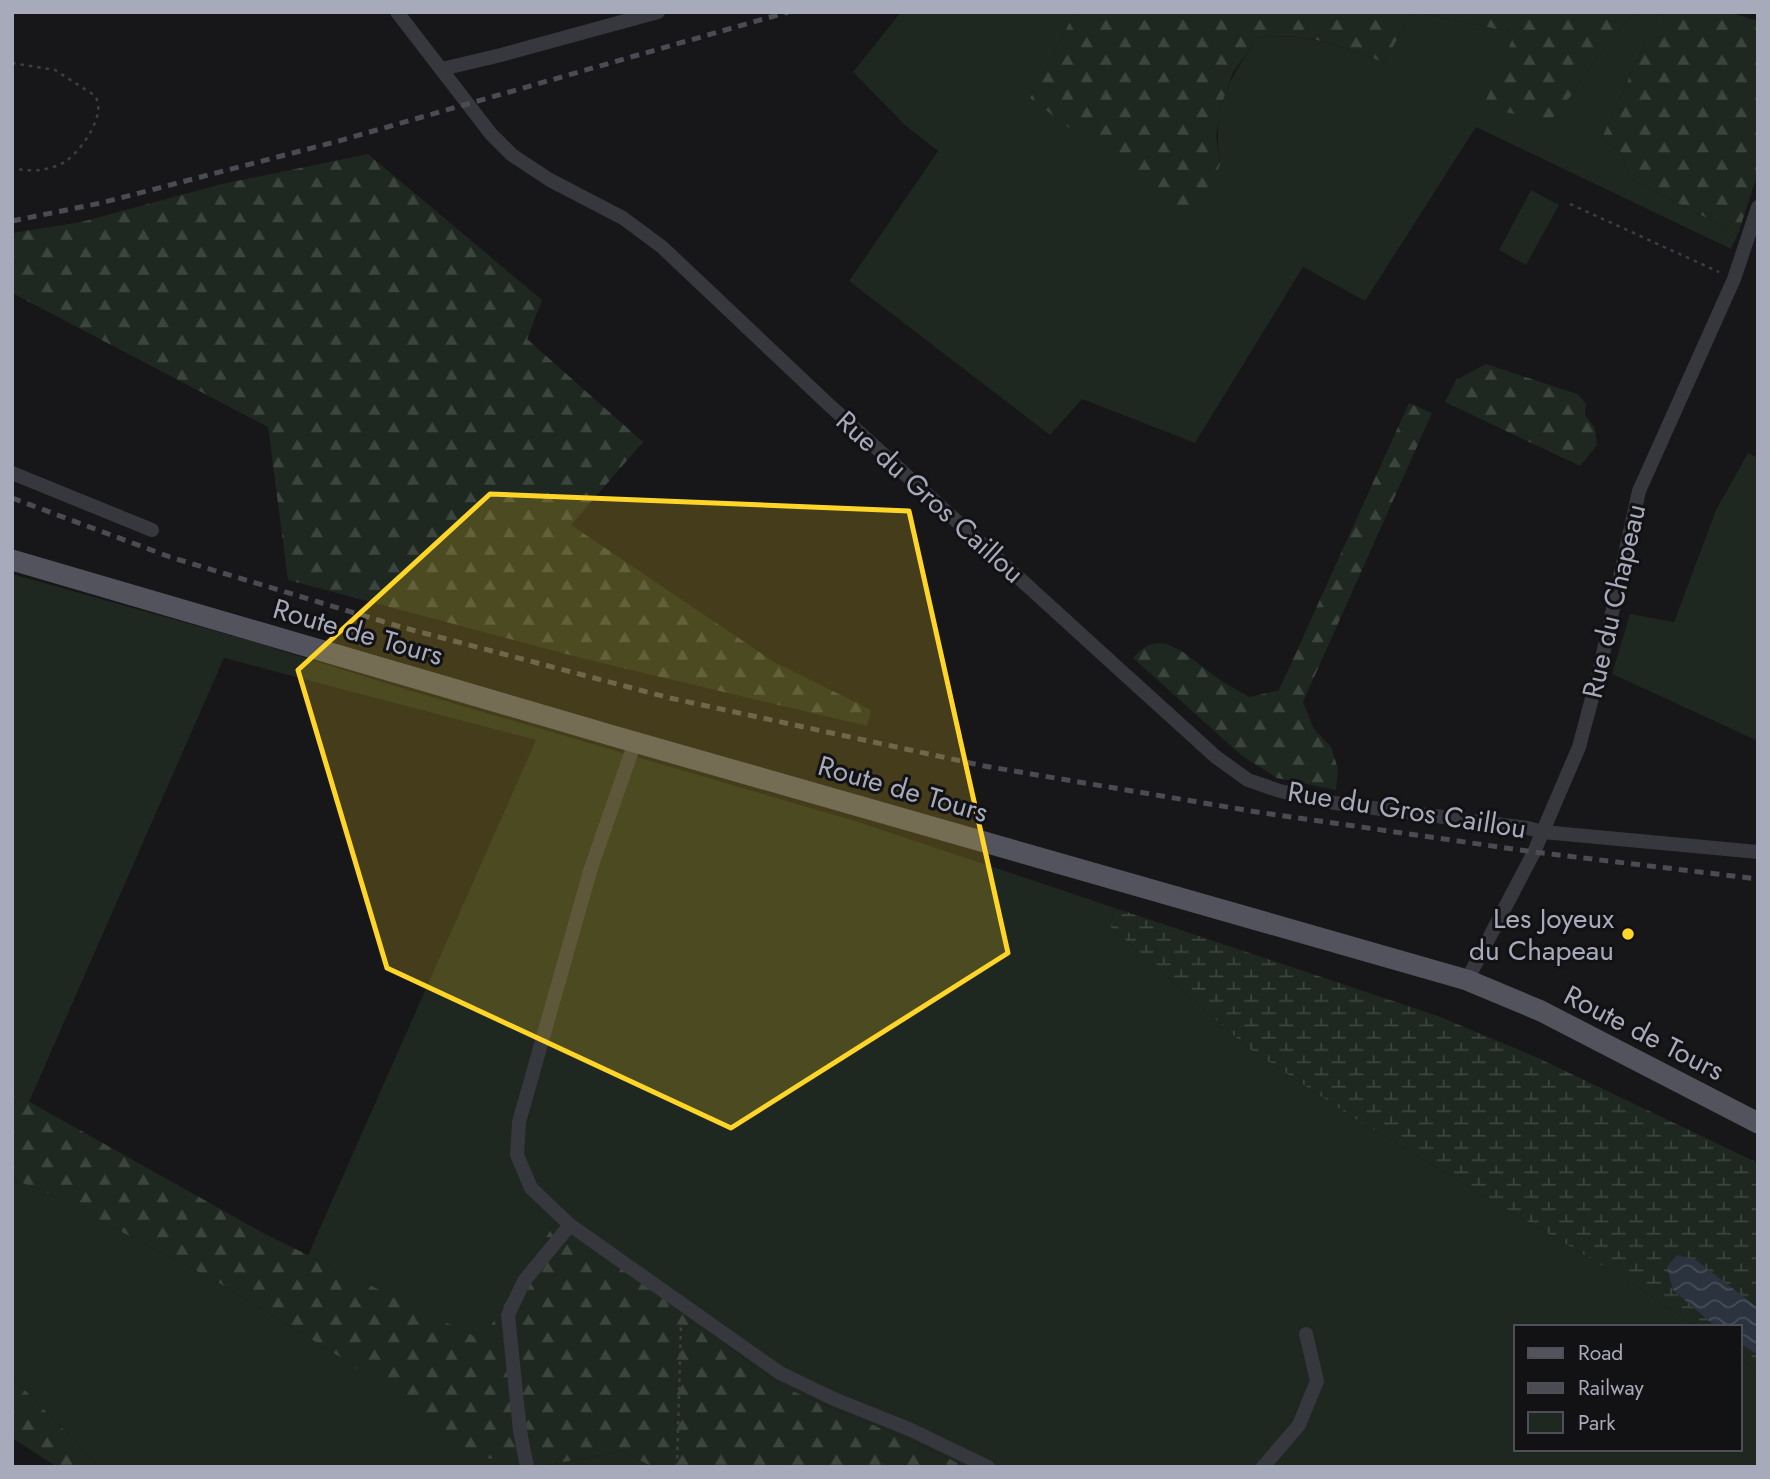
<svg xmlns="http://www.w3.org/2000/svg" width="1770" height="1479" font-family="Jost,sans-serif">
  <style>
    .green { fill: #1e2720 }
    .forest { fill: url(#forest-firs) }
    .wetland { fill: url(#wetland-marsh) }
    .water { fill: url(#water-waves) }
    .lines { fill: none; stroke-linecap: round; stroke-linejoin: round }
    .path { stroke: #3d3e45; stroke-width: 2.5; stroke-dasharray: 3.5 5; stroke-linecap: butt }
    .minor { stroke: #37373e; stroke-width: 14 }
    .primary { stroke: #53535e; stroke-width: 21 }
    .rail { stroke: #4a4b53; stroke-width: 5; stroke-dasharray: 9 7; stroke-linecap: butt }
    .marked { fill: #ffd628; fill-opacity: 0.2; stroke: #ffd628; stroke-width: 5; stroke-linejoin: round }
    .poi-dot { fill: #ffd628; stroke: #121114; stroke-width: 2.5 }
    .labels { text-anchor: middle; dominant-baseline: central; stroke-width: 6; stroke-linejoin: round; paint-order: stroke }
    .street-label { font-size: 28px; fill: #a7aaba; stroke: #121114 }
    .poi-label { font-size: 28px; fill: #a7aaba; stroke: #121114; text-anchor: end }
  </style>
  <defs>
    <pattern id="forest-firs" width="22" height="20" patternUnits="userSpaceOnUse" patternTransform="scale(1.75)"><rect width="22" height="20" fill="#1e2720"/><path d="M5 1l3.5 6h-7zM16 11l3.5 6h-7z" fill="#3c443e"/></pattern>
    <pattern id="wetland-marsh" width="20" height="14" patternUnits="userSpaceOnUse" patternTransform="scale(1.75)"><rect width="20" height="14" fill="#1e2720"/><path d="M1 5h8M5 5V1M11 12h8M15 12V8" fill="none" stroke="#3c443e"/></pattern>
    <pattern id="water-waves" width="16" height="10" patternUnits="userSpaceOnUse" patternTransform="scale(1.75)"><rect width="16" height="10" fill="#2b333e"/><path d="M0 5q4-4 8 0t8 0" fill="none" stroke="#474e58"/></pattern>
  </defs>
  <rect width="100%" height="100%" fill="#171619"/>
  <!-- green -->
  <path class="green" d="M901 12H1075L1030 98 1220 165C1212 108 1226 83 1258 38 1298 31 1348 47 1384 63L1412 12H1416L1515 33 1574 92 1592 63 1635 12H1659L1601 140 1621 152 1631 179 1738 234 1731 249 1476 127 1365 301 1303 267 1195 443 1082 399 1050 435 849 281 938 151 905 125 853 72Z
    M1531 190 1559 205 1526 265 1499 250Z
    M1748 453 1758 458V741L1612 674 1630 614 1674 622 1716 510Z
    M12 574 251 641 408 690 855 821 1115 908 1111 927 1248 1048 1352 1117 1643 1290 1695 1327H1516V1449H1740V1359L1758 1371V1467H966L925 1447 783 1387 558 1218 482 1341 308 1255 536 740 224 658 29 1102 12 1092Z
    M12 1179 41 1190 216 1281 340 1357 549 1465 623 1451 652 1467H100L12 1377Z"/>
  <!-- forest -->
  <path class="forest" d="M1075 12H1412L1384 63C1349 47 1297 30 1258 38L1233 72 1222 103 1216 135 1220 165 1193 222 1030 98Z
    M1416 12H1635L1592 63 1574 92 1549 122 1483 107 1515 33Z
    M1659 12H1729L1758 21V173L1738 234 1631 179 1621 152 1601 140Z
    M368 154 542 300 527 339 643 442 571 525 774 662 871 710 867 726 585 659 288 580 268 427 12 293V233L81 222 222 184Z
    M1486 364 1577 394 1586 403 1585 415 1595 428 1597 445 1580 466 1445 402 1456 380Z
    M1409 403 1432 413 1303 702 1314 729 1331 747 1338 769 1336 790 1277 778 1242 756 1133 658C1160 624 1188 657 1212 674 1224 683 1236 690 1250 697L1279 690Z
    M12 1092 265 1234 482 1340 558 1218 783 1387 925 1447 966 1467H652L623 1451 548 1465 477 1457 340 1357 216 1281 41 1190 12 1179Z
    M12 1377 100 1467H57L12 1438Z"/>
  <!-- wetland -->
  <path class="wetland" d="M1115 908 1438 1016 1536 1057 1758 1163V1371L1740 1359V1327H1695L1643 1290 1352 1117 1248 1048 1111 927Z"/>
  <!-- water -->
  <path class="water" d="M1677 1255 1696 1260 1758 1308V1355L1740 1343V1327H1716L1673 1290 1667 1267Z"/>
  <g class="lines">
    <!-- path -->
    <path class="path" d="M12 63 55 70 94 95C109 112 81 151 66 161 53 170 33 172 18 169
      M1570 204 1719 272
      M677 1467 681 1323"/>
    <!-- minor -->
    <path class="minor" d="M397 12 491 134 512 155 550 180 623 218 662 247 827 403 1120 670 1216 757 1248 780 1280 791 1335 803 1528 828 1543 832 1758 852
      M442 69 501 55 658 12
      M12 473 152 530
      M635 742 591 868 519 1122 517 1155 531 1188 570 1225 780 1373 834 1399 909 1429 988 1467
      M1467 980 1534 852 1579 747 1599 672 1639 491 1734 279 1758 207
      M527 1467 520 1431 508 1315 524 1281 570 1225
      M1263 1467 1299 1425 1317 1381 1306 1334"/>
    <!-- primary -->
    <path class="primary" d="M12 560 617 737 1467 980 1541 1011 1758 1123"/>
    <!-- rail -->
    <path class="rail" d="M12 221 101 203 335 142 788 12
      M12 498 170 557 401 627 670 698 984 766 1257 812 1534 852 1758 879"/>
  </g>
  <!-- marked area -->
  <path class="marked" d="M490 494 909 511 1008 953 731 1128 387 968 298 670Z"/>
  <!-- markers -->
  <circle class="poi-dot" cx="1628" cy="934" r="7"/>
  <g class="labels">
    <!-- street labels -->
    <g class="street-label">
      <text transform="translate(930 497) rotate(42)">Rue du Gros Caillou</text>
      <text transform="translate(1614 601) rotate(-77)">Rue du Chapeau</text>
      <text transform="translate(358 632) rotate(16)">Route de Tours</text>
      <text transform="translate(903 789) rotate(16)">Route de Tours</text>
      <text transform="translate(1407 810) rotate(9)">Rue du Gros Caillou</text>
      <text transform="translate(1644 1033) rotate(27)">Route de Tours</text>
    </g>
    <!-- poi labels -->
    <g class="poi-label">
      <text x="1614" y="918">Les Joyeux<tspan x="1614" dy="32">du Chapeau</tspan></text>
    </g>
  </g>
  <!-- border -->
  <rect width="1770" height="1479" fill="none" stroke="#a7aaba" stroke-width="28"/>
  <!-- legend -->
  <rect x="1514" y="1325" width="228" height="126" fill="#121114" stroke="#4e4e56" stroke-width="2"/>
  <rect x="1528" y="1348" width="35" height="10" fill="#53535e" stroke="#4e4e56" stroke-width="2"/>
  <text x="1578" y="1360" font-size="21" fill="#a7aaba">Road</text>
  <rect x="1528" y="1383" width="35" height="10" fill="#4a4b53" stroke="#4e4e56" stroke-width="2"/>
  <text x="1578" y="1395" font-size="21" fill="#a7aaba">Railway</text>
  <rect x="1528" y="1412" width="35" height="21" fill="#1e2720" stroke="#4e4e56" stroke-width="2"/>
  <text x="1578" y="1430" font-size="21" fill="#a7aaba">Park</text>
</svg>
